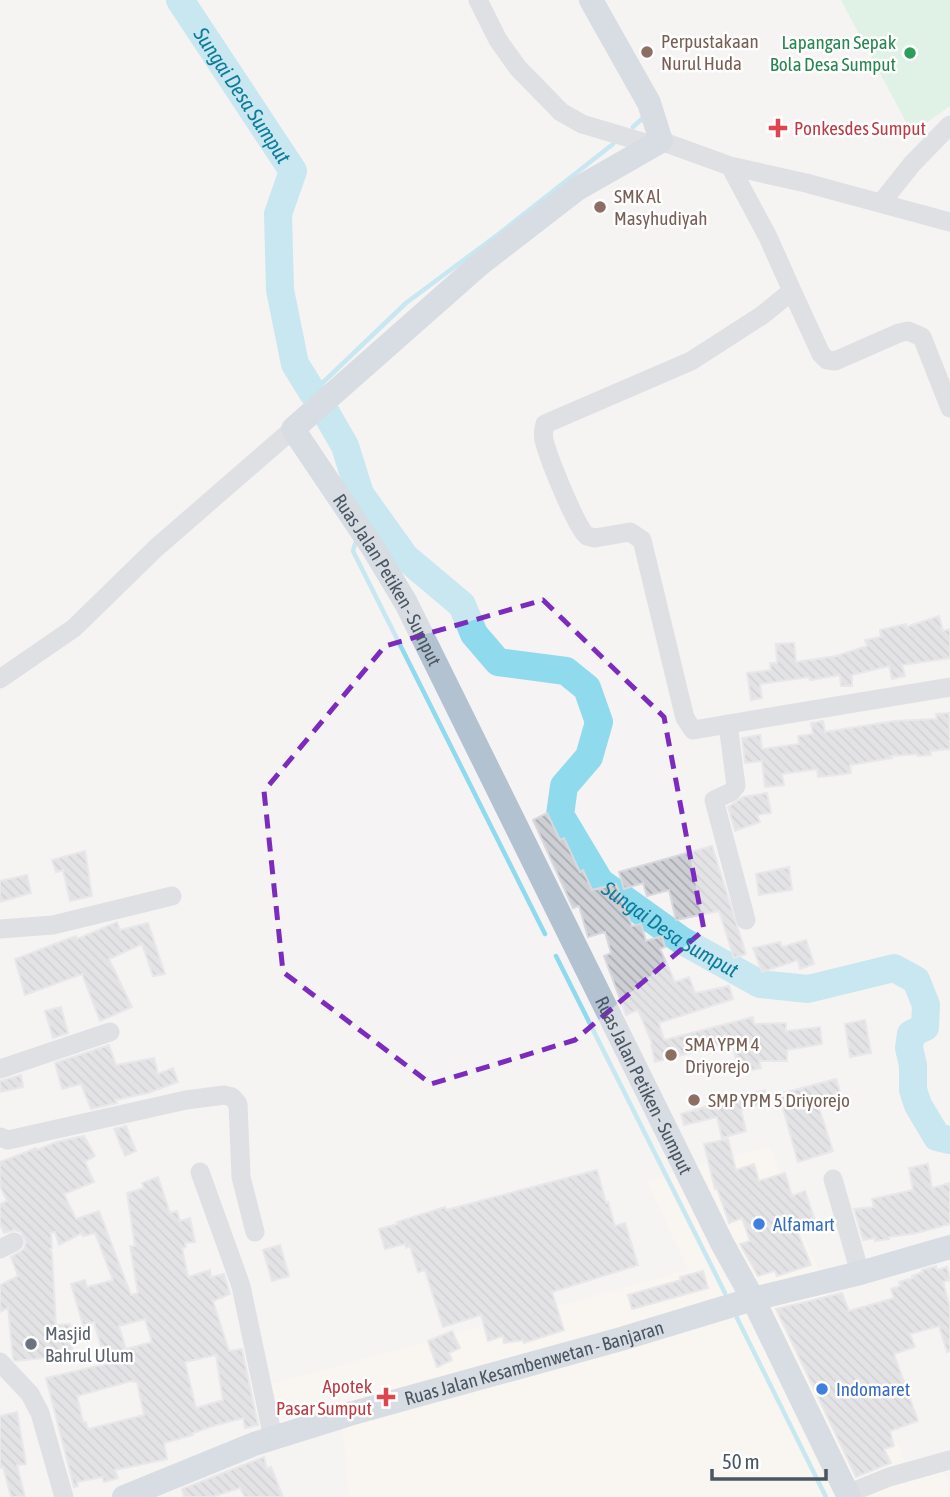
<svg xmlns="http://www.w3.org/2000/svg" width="950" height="1497" font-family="'Asap Condensed',sans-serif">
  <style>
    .commercial { fill: #fdf9ef }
    .pitch { fill: #c3f1d5 }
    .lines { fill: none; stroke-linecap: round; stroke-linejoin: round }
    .stream { stroke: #90daee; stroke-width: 4.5 }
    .river { stroke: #90daee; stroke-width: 28 }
    .building { fill: url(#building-back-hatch); stroke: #d7d9de; stroke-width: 2; fill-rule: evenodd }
    .minor { stroke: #c1cad2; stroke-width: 19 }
    .major { stroke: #b3c2d1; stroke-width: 24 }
    .marked { fill: none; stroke: #7b2cbf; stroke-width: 5; stroke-dasharray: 14 9; stroke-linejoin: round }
    .education-dot { fill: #8d6e63; stroke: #fff; stroke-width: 2.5 }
    .leisure-dot { fill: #2e9e5b; stroke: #fff; stroke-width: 2.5 }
    .health-dot { fill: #e0444e; stroke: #fff; stroke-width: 2.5 }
    .shop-dot { fill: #3f7fe0; stroke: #fff; stroke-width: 2.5 }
    .worship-dot { fill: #6b7280; stroke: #fff; stroke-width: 2.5 }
    .labels { text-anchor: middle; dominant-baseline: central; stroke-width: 5; stroke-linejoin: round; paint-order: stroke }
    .education-label { font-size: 19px; fill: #785e54; stroke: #fff; text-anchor: start }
    .leisure-label { font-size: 19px; fill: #27864d; stroke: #fff; text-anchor: end }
    .health-label { font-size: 19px; fill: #be3a42; stroke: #fff; text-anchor: start }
    .street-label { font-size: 19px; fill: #4a5661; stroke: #fff }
    .shop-label { font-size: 19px; fill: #366cbe; stroke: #fff; text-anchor: start }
    .worship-label { font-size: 19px; fill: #5b616d; stroke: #fff; text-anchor: start }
    .water-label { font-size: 21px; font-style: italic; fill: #0c7c9b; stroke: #fff }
  </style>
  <defs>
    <pattern id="building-back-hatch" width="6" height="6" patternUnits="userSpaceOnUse" patternTransform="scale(1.75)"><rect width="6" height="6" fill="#cdcfd5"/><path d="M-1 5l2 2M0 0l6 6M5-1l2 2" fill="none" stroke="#a8abb0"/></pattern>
  </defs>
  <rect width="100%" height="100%" fill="#f5f3f3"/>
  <!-- commercial -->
  <path class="commercial" d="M770 1146 803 1235 910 1472 938 1463 950 1485V1497H349L342 1425 280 1449 271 1384 688 1270 647 1181Z"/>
  <!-- pitch -->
  <path class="pitch" d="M841 0H950V106L912 133Z"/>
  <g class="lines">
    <!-- stream -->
    <path class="stream" d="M633 127 645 116
      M313 392 406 303 500 233 613 144
      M365 514 368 505
      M355 544 353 551 545 934
      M556 956 725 1293
      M737 1318 826 1497"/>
    <!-- river -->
    <g class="river">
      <path id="s1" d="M180 0 293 171 278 214 280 290 295 364 313 393"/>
      <path id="s2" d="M326 413 345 446 360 494 405 557 462 605 474 634 498 662 566 671 587 688 599 722 589 757 564 786 560 815 600 882 681 940 760 984 808 989 894 968 916 980 926 1005 925 1027 911 1034 909 1048 913 1065V1090L918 1105 937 1137 950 1140"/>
    </g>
  </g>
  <!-- building -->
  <path class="building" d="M939 616 943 631 950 629V658L902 665 905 676 892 679 889 666 852 675V686H841L840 675 810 680 809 677 760 684 762 698 751 700 747 673 771 670 770 663H777L776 644 794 643 796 662 836 656 867 646 865 640 881 637 880 630 906 624V627Z
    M949 713 950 749 930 751 931 755 918 756 917 754 891 756 892 758 850 765 851 773 837 775 818 777 817 769 782 774 784 785 765 787 762 761 745 763 742 738 760 735 762 749 799 744 798 736 813 734 811 723 823 721 825 732 894 721 937 719 936 714Z
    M767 793 771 813 757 815 760 822 735 831 728 807 743 797Z
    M547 813 560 840 564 838 580 872 583 870 592 890 616 884 632 926 641 924 646 941 662 936 665 947 660 949 675 982 689 977 695 993 729 986 733 999 659 1023 664 1040 753 1017 754 1024 786 1023V1031L820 1027 822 1044 787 1050V1061H759L761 1068 739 1073 732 1042 655 1062 651 1044 652 1043 638 1010 626 1015 604 956 611 953 605 932 588 937 579 906 573 908 533 820Z
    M712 846 746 954 734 958 719 911 676 920 669 890 647 896 643 883 624 889 619 872Z
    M85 851 92 896 70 901 63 870 56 872 52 860Z
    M789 867 792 890 759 895 756 874Z
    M27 875 31 893 0 902V881Z
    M117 922 120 930 148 923 165 974 153 976 142 944 109 959 132 1007 100 1021 82 974 25 995 15 959 65 940 76 936 77 939Z
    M806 940 814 964 800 969 798 960 762 972 753 948 780 942 782 947Z
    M61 1007 68 1033 53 1038 45 1011Z
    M865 1020 871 1053 850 1057 845 1024Z
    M109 1045 116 1065 154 1058 158 1074 173 1068 178 1082 148 1093 115 1100 117 1103 91 1109 81 1084 62 1089 55 1063Z
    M21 1075 23 1087 0 1092V1081Z
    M836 1079 842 1098 818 1105 833 1151 798 1162 779 1094Z
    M765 1090 769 1102 741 1110 746 1131 722 1138 717 1117 684 1125 681 1114Z
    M126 1126 136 1151 125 1156 114 1129Z
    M84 1136 95 1156 85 1162 94 1182 64 1194 76 1219 99 1211 131 1295 138 1293 130 1246H135L127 1193 144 1188 142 1183 158 1177 170 1213 177 1211 180 1221 190 1218 195 1242 185 1243 186 1247 182 1248 188 1277 210 1270 211 1277 224 1274 230 1294 213 1301 229 1351 242 1349 258 1425 245 1428 243 1418 213 1426 193 1433V1435L164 1443 167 1459 115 1470 118 1478 104 1482 102 1477 77 1482 78 1486 74 1487 46 1378 106 1364 94 1322 83 1325 71 1284 85 1280 87 1287 113 1280 95 1233 83 1236 82 1233 59 1245 55 1232 51 1233 52 1248 50 1249 52 1254 56 1325 70 1324 73 1355 15 1361 13 1358 8 1308 0 1312V1285L18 1276 11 1257 24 1249 26 1242 21 1232 14 1230 4 1233 0 1224V1204L7 1201 0 1186V1162L36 1148 37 1150 56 1142ZM145 1319 152 1342 126 1349 119 1326ZM216 1355 223 1400 196 1408 185 1362ZM131 1381 137 1382 144 1415 88 1429 86 1422H83L77 1396Z
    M728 1139 736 1170 754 1164 759 1181 785 1173 792 1196 805 1191 816 1224 798 1233 811 1265 777 1276 775 1271 758 1276 740 1244 750 1241 742 1218 729 1223 717 1188 715 1189 704 1144Z
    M928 1164 932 1188 950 1183V1224L917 1233 889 1237V1239L875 1241V1238L863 1240 854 1209 874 1207 872 1199 913 1190 909 1168Z
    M597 1170 606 1203 608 1202 615 1226 625 1223 638 1265 552 1292 564 1330 524 1343 523 1340 504 1343 503 1336 488 1341 481 1315 443 1327 425 1270 418 1272 410 1246 406 1248 405 1244 385 1249 379 1229 398 1224 397 1222 445 1207 446 1210Z
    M280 1245 289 1276 272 1281 263 1250Z
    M936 1266 937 1270 947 1267 950 1278V1280L943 1282 950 1308V1351L947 1352 939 1326 910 1334 915 1347 894 1354 918 1421 890 1431 894 1446 884 1449 891 1463 856 1477 776 1309 842 1293 849 1311 894 1298 891 1289 900 1286 899 1282 913 1278 912 1276 923 1272 922 1270Z
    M703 1271 708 1288 632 1309 628 1295 681 1280 680 1277Z
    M452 1331 460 1348 449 1353 452 1360 437 1367 428 1341Z
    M17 1412 26 1464 17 1465 25 1497H11L3 1467 0 1468V1416Z
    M264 1457 267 1469 271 1467 283 1497H245L240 1488 212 1497H184L182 1489Z"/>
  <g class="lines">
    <!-- minor -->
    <path class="minor" d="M478 0 498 40 518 68 561 112 582 124 646 143 661 141 730 166 806 183 950 222
      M730 166 768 237 792 291 761 316 691 361 545 424C543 430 543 434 544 440 548 457 576 527 587 536L595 538 630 532 642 540 682 706 685 718 693 730 950 687
      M881 203 912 164 950 125
      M792 291 821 354 827 360 835 361 899 333 908 331 922 337 950 408
      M0 679 74 628 156 548 293 429
      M728 724 736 786 731 792 714 800 746 920
      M0 929 53 925 172 896
      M0 1069 110 1032
      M0 1137 8 1140 186 1100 224 1095 232 1097 238 1104 241 1177 255 1232
      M200 1172 241 1286 273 1438
      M833 1179 860 1273
      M0 1249 14 1242
      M0 1362 30 1394 40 1413 64 1497
      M847 1494 889 1477 950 1460"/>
    <!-- major -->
    <g class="major">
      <path id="s3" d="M591 0 649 103 661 141 577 189 480 264 293 429 373 548 406 603 722 1243 753 1299 849 1497"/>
      <path id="s4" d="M124 1497 254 1444 353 1413 621 1339 753 1299 860 1273 950 1247"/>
    </g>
  </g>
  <!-- marked area -->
  <path d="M0 0H950V1497H0ZM543 600 664 717 704 930 575 1040 431 1084 283 972 264 791 385 646Z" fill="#f5f3f3" fill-opacity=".55" fill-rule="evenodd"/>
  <path class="marked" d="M543 600 664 717 704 930 575 1040 431 1084 283 972 264 791 385 646Z"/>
  <!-- markers -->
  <g class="education-dot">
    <circle cx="647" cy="52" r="7"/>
    <circle cx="600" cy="207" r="7"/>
    <circle cx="671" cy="1055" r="7"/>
    <circle cx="694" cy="1100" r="7"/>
  </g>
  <circle class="leisure-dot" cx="910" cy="53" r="7"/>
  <g class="health-dot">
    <path d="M774.5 117.5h7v7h7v7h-7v7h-7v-7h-7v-7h7z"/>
    <path d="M382.5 1386.5h7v7h7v7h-7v7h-7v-7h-7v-7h7z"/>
  </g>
  <g class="shop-dot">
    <circle cx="759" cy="1224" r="7"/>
    <circle cx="822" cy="1389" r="7"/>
  </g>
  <circle class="worship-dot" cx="31" cy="1344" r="7"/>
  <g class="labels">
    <!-- education labels -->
    <g class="education-label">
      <text x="661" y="41">Perpustakaan<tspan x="661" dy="22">Nurul Huda</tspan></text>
      <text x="614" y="196">SMK Al<tspan x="614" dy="22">Masyhudiyah</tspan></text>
      <text x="685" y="1044">SMA YPM 4<tspan x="685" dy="22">Driyorejo</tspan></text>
      <text x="708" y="1100">SMP YPM 5 Driyorejo</text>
    </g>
    <!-- leisure labels -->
    <g class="leisure-label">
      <text x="896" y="42">Lapangan Sepak<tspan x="896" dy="22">Bola Desa Sumput</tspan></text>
    </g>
    <!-- health labels -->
    <g class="health-label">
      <text x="794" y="128">Ponkesdes Sumput</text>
      <text x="372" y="1386" text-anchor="end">Apotek<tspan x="372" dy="22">Pasar Sumput</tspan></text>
    </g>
    <!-- street labels -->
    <g class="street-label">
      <text stroke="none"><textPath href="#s3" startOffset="805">Ruas Jalan Petiken - Sumput</textPath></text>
      <text stroke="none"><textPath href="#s3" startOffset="1372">Ruas Jalan Petiken - Sumput</textPath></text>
      <text stroke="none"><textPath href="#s4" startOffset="432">Ruas Jalan Kesambenwetan - Banjaran</textPath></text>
    </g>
    <!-- shop labels -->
    <g class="shop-label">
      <text x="773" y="1224">Alfamart</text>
      <text x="836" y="1389">Indomaret</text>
    </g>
    <!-- worship labels -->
    <g class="worship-label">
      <text x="45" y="1333">Masjid<tspan x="45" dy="22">Bahrul Ulum</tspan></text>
    </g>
    <!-- water labels -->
    <g class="water-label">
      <text stroke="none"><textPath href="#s1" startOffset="114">Sungai Desa Sumput</textPath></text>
      <text stroke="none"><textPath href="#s2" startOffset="707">Sungai Desa Sumput</textPath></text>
    </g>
  </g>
  <!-- scale -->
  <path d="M712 1469v10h114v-10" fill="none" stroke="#4a5661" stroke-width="3.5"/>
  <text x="722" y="1469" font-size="21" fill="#4a5661" stroke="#ffffff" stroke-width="5" paint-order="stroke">50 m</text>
</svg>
